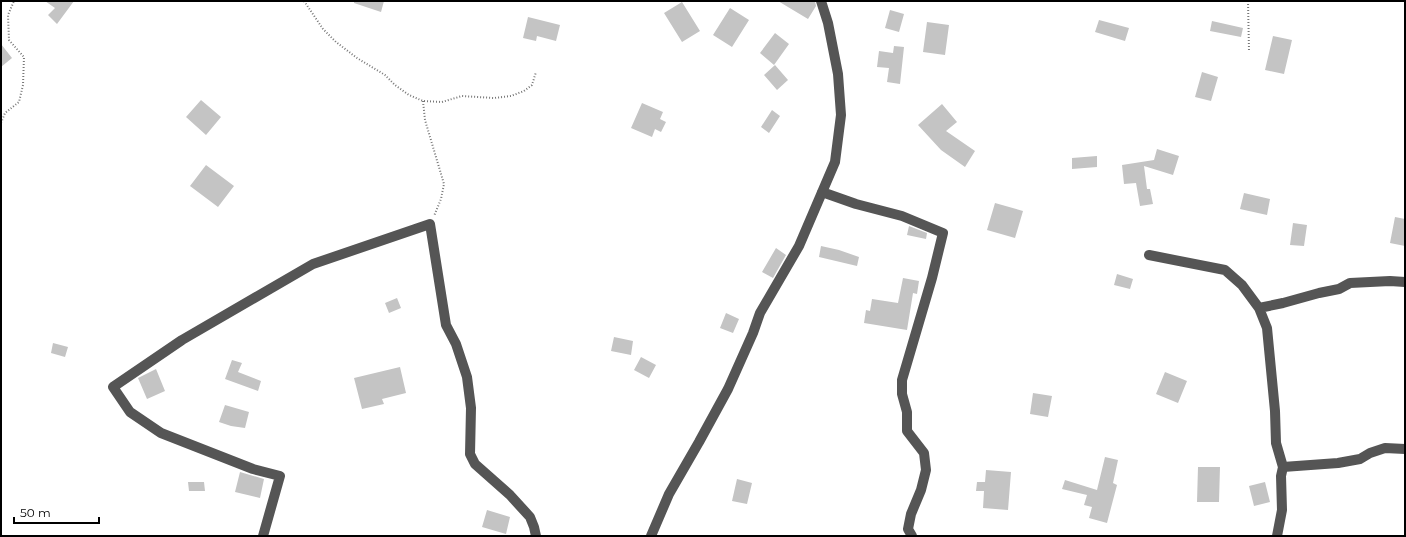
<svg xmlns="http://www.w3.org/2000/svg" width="1406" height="537" font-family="Montserrat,sans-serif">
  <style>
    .building { fill: #c4c4c4 }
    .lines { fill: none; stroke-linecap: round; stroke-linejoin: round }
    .path { stroke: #777; stroke-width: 2; stroke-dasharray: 1 2; stroke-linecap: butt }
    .minor { stroke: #555; stroke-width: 10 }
  </style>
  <rect width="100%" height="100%" fill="#fff"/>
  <!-- building -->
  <path class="building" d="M45 1H74L57 24 48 15 55 8Z
    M354 1H384L381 12 354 3Z
    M778 1H815L816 6 808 19Z
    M682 2 700 31 682 42 664 13Z
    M730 8 749 20 732 47 713 35Z
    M890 10 904 14 899 32 885 28Z
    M528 17 560 25 556 41 537 36 536 41 523 38Z
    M1099 20 1129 28 1125 41 1095 32Z
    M1212 21 1243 28 1241 37 1210 31Z
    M927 22 949 25 945 55 923 52Z
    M775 33 789 44 774 65 760 53Z
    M1273 36 1292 40 1284 74 1265 70Z
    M1 44 12 58 1 67Z
    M894 46 904 47 900 84 887 82 889 68 877 67 879 51 893 53Z
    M775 65 788 80 777 90 764 75Z
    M1202 72 1218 77 1211 101 1195 97Z
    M201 100 221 117 206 135 186 117Z
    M642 103 663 112 660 119 666 122 661 132 655 129 652 137 631 128Z
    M942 104 957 122 946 131 975 151 965 167 941 150 918 125Z
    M772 110 780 116 769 133 761 127Z
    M1157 149 1179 156 1173 175 1144 166 1147 189H1150L1153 204 1140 206 1136 183 1124 184 1122 165 1154 160Z
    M1097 156V167L1072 169V158Z
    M206 165 234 186 218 207 190 186Z
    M1244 193 1270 199 1267 215 1240 209Z
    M995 203 1023 211 1015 238 987 230Z
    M1395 217 1405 219V246L1390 243Z
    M1293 223 1307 225 1304 246 1290 245Z
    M909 226 927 233 926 239 907 235Z
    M821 246 839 250 859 257 857 266 819 257Z
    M776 248 786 255 773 278 762 272Z
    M1117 274 1133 279 1130 289 1114 285Z
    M903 278 919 281 917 294 913 293 907 330 864 323 866 310 870 311 872 299 898 303Z
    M397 298 401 308 389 313 385 303Z
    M726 313 739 319 733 333 720 328Z
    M614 337 633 341 631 355 611 351Z
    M53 343 68 347 65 357 51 353Z
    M641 357 656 365 649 378 634 370Z
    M232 360 242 363 238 372 261 381 258 391 225 379Z
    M400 367 406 393 382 399 384 404 362 409 354 378Z
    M156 369 165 391 147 399 138 378Z
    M1165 372 1187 381 1178 403 1156 394Z
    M1033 393 1052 396 1048 417 1030 414Z
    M225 405 249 412 245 428 231 426 219 422Z
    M1105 457 1118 460 1113 483 1117 485 1107 523 1089 518 1092 507 1084 505 1087 495 1062 489 1065 480 1097 490Z
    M1198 467H1220L1219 502H1197Z
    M986 470 1011 472 1008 510 983 508 984 491H976L977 482H985Z
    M240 472 264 479 260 498 235 492Z
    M737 479 752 483 747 504 732 501Z
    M188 482H204L205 491H189Z
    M1265 482 1270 502 1254 506 1249 486Z
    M487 510 510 517 506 534 482 527Z"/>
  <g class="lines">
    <!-- path -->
    <path class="path" d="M304 1 323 29 336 42 357 58 385 75 395 85 409 95 423 101 442 102 462 96 494 98 511 96 524 91 532 85 536 72
      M1248 1 1249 51
      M423 101 425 120 444 184 441 199 434 216
      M1 123 5 113 19 102 23 85 24 57 9 40 8 15 14 1"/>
    <!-- minor -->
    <path class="minor" d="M822 192 856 204 902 216 943 233 932 278 902 380V394L907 412V431L924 453 926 470 921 490 911 514 908 529 912 536
      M1149 255 1225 270 1242 285 1259 308
      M1283 467 1276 443 1275 411 1267 328 1259 308 1283 303 1319 293 1339 289 1350 283 1390 281 1405 282
      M263 536 280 476 253 469 161 433 130 412 113 387 182 340 313 264 430 224 446 325 456 344 467 377 471 408 470 454 475 464 510 495 530 517 534 527 536 536
      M651 536 669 494 699 442 728 389 753 333 760 313 799 246 835 162 841 115 838 74 828 23 821 1
      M1277 536 1282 510 1281 476 1283 467 1338 463 1360 459 1370 453 1385 448 1405 449"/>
  </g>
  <!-- border -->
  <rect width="1406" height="537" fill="none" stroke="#000000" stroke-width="4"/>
  <!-- scale -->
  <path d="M14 517v6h85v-6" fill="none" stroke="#000000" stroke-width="2"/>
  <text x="20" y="517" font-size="12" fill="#000000" stroke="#ffffff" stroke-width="3" paint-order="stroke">50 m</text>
</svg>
